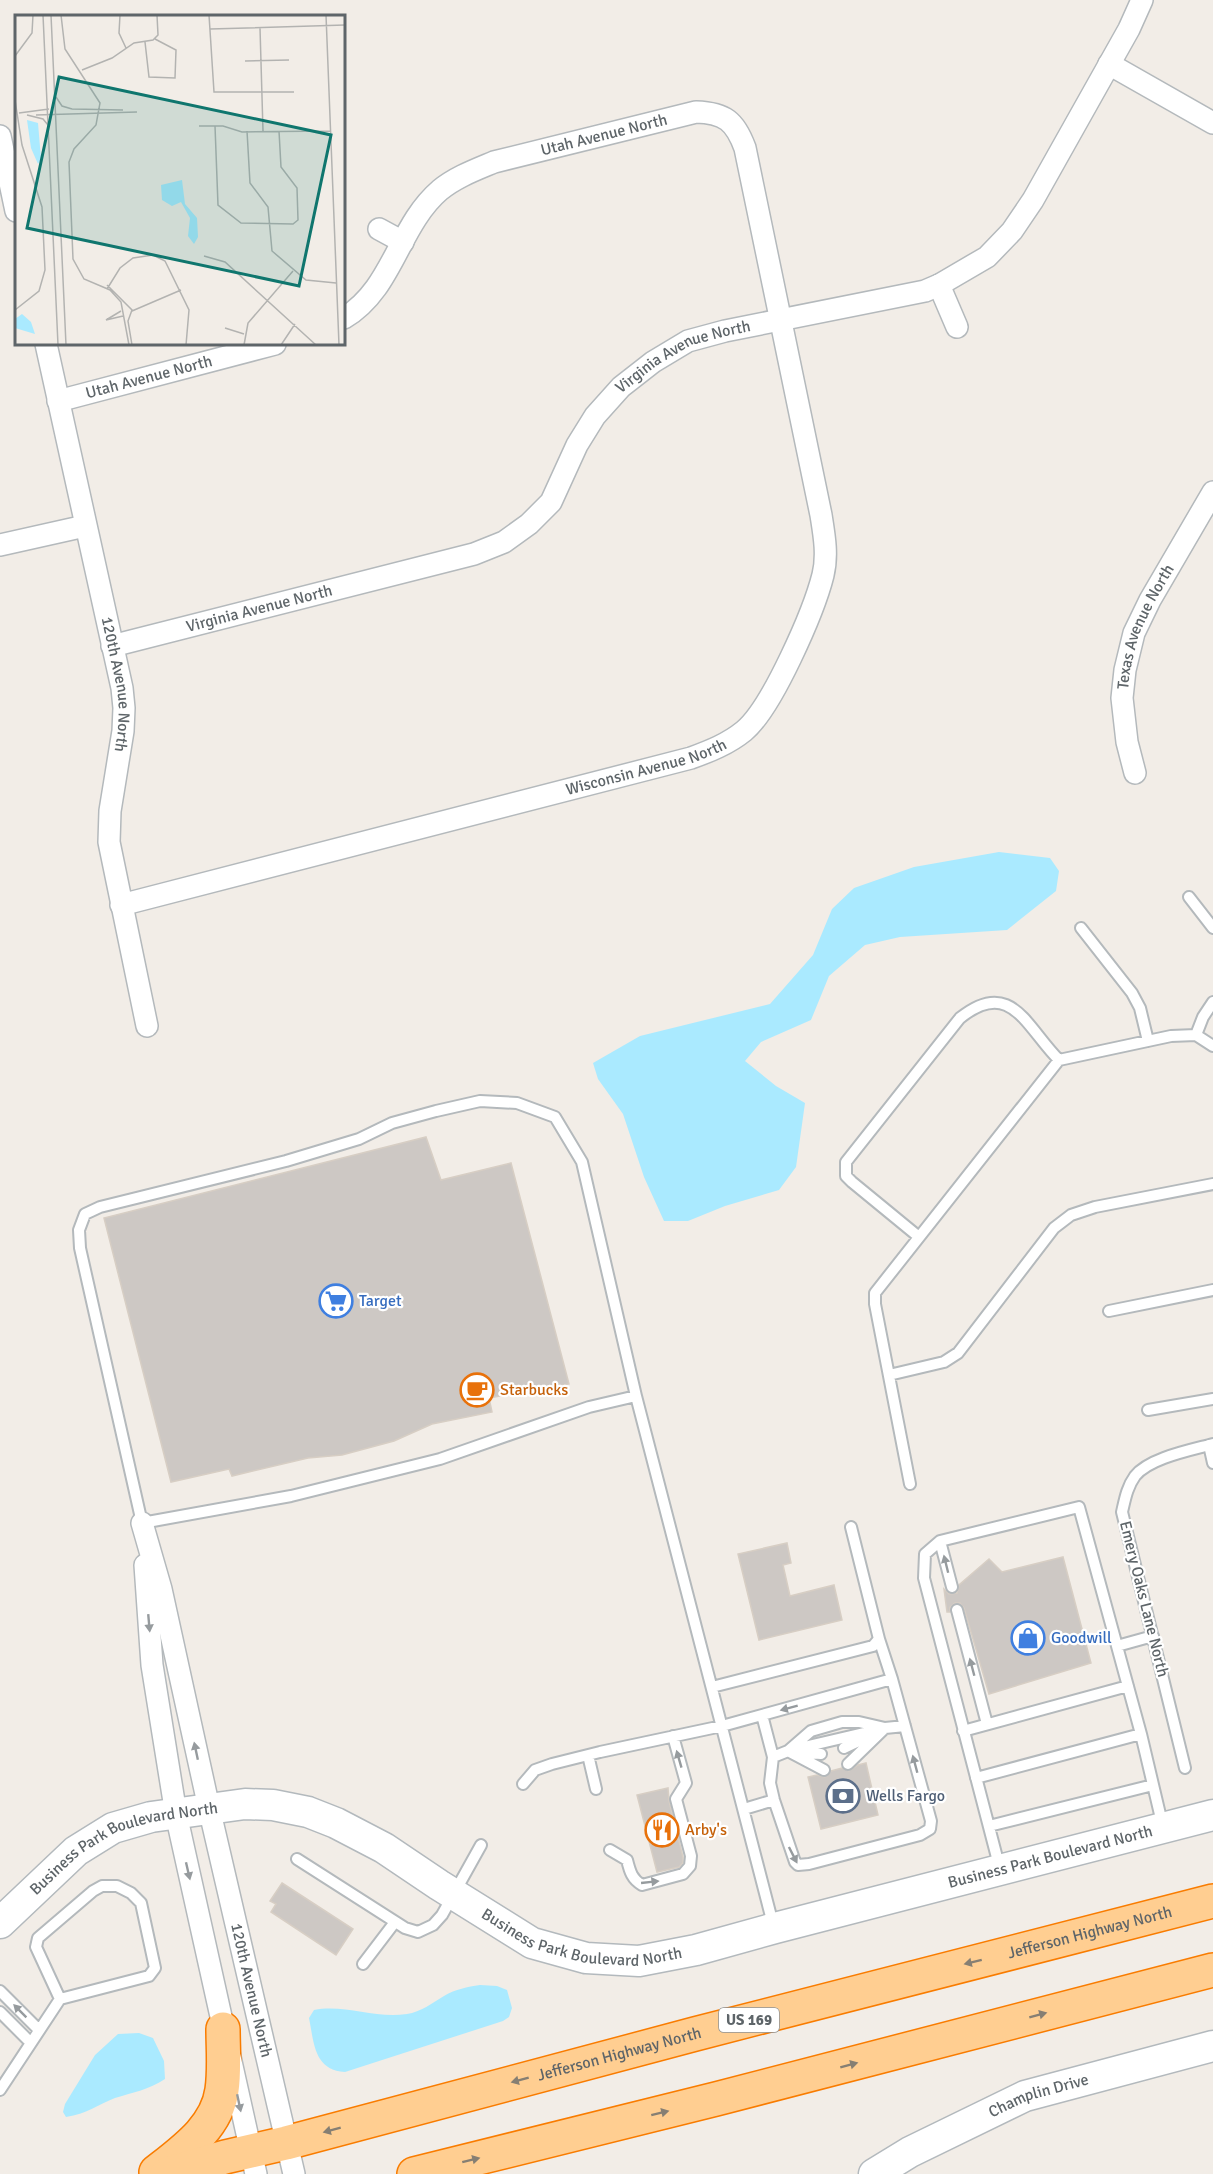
<svg xmlns="http://www.w3.org/2000/svg" width="1213" height="2174" font-family="Signika,sans-serif">
  <style>
    .water { fill: #aaeaff }
    .building { fill: #cdc8c4; stroke: #d7cec4; stroke-width: 1.5 }
    .lines { fill: none; stroke-linecap: round; stroke-linejoin: round }
    .lane-casing { stroke: #b4b9bc; stroke-width: 14 }
    .street-casing { stroke: #b4b9bc; stroke-width: 24 }
    .secondary-casing { stroke: #b3b9bd; stroke-width: 33 }
    .highway-casing { stroke: #f97c00; stroke-width: 36 }
    .lane { stroke: #fff; stroke-width: 10 }
    .street { stroke: #fff; stroke-width: 21 }
    .secondary { stroke: #fff; stroke-width: 30 }
    .highway { stroke: #ffce91; stroke-width: 33 }
    .oneway { fill: #969b9e }
    .oneway2 { fill: #867f73 }
    .labels { text-anchor: middle; dominant-baseline: central; stroke-width: 4.5; stroke-linejoin: round; paint-order: stroke }
    .shield { fill: #fff; stroke: #8e9396; stroke-width: 1.5 }
    .shield-label { font-size: 15px; font-weight: bold; fill: #5e6569 }
    .street-label { font-size: 16px; fill: #5e6569; stroke: #fff }
    .shop-label { font-size: 16px; fill: #366cbe; stroke: #fff; text-anchor: start }
    .food-label { font-size: 16px; fill: #c56008; stroke: #fff; text-anchor: start }
    .service-label { font-size: 16px; fill: #4e5e75; stroke: #fff; text-anchor: start }
    .inset-road { fill: none; stroke: #b3b3b1; stroke-width: 1.5 }
    .view { fill: #0f766e; fill-opacity: 0.15; stroke: #0f766e; stroke-width: 3 }
    .inset-edge { fill: none; stroke: #5e6569; stroke-width: 3 }
  </style>
  <rect width="100%" height="100%" fill="#f2ede7"/>
  <!-- water -->
  <path class="water" d="M999 852 1050 858 1059 871 1056 891 1007 930 900 937 865 945 829 976 811 1020 761 1042 745 1061 776 1086 805 1103 796 1167 779 1190 725 1206 688 1221H664L644 1177 623 1114 598 1079 593 1063 640 1036 770 1004 813 955 832 909 854 888 914 867Z
    M480 1985 497 1986 507 1990 512 2008 509 2017 503 2021 345 2072C314 2070 314 2043 309 2018L314 2010C345 2004 375 2019 407 2014 421 2012 432 2003 444 1996 456 1989 467 1987 480 1985Z
    M139 2033 153 2038 164 2061 165 2079C148 2090 134 2092 115 2098 97 2105 87 2114 66 2117L63 2112 65 2104 95 2055 118 2034Z"/>
  <!-- building -->
  <path class="building" d="M426 1137 441 1180 511 1163 569 1384 489 1398 492 1412 432 1424 394 1441 342 1455 308 1458 232 1476 229 1469 171 1482 104 1218Z
    M787 1543 791 1563 783 1565 790 1596 834 1585 842 1620 759 1640 738 1554Z
    M1063 1557 1091 1663 989 1694 964 1608 960 1603H955L950 1607V1612H947L944 1589 949 1594 957 1593 959 1585 989 1559 1002 1572Z
    M866 1763 878 1815 821 1829 808 1777 817 1775 825 1777 831 1771 842 1768 849 1771 858 1765Z
    M668 1788 669 1801 683 1857V1863L679 1867 657 1872 637 1795Z
    M282 1883 353 1929 336 1955 271 1912 276 1904 270 1901Z"/>
  <g class="lines">
    <!-- lane casing -->
    <g class="lane-casing">
      <path id="lane" d="M1189 897 1213 928
        M1081 928 1132 993 1140 1008 1148 1041
        M1196 1035 1203 1017 1213 1002
        M919 1237 852 1182 846 1176V1162L960 1018C1011 977 1026 1027 1059 1060
        M1109 1311 1213 1290
        M889 1375 944 1362 958 1353 1054 1228 1071 1215 1095 1207 1213 1184
        M636 1396 582 1162 555 1117 517 1103 480 1101 436 1111 392 1123 359 1139 286 1161 100 1207 85 1214 79 1230 80 1248 142 1523 291 1496 440 1459 589 1407 636 1396 774 1928
        M1148 1410 1213 1399
        M1209 1445 1213 1463
        M910 1484 875 1304V1293L1059 1060 1171 1036 1196 1035 1213 1046
        M940 1541 952 1587
        M957 1610 987 1724
        M879 1639 892 1679
        M1117 1646 1153 1636
        M712 1687 873 1646 879 1639 851 1527
        M963 1731 1128 1686
        M844 1748 869 1736
        M791 1750 881 1729
        M788 1751 824 1770
        M797 1752 821 1754
        M588 1755 596 1789
        M773 1757 788 1751 811 1731 842 1722H859L885 1728 905 1726
        M848 1764 885 1728
        M1185 1768 1122 1512C1125 1499 1127 1487 1135 1476 1149 1458 1191 1450 1213 1444
        M976 1778 1141 1734
        M523 1784 535 1770 552 1764 600 1752 722 1726 892 1679 931 1821 930 1829 920 1835 809 1864 798 1865 795 1862 774 1800 770 1783 773 1757 762 1715
        M744 1809 774 1800
        M989 1826 1153 1785
        M610 1850 627 1860C630 1872 632 1879 642 1885L683 1874 690 1866 691 1856 676 1799 686 1783 673 1736
        M297 1859 405 1928 418 1932 433 1925 442 1915 481 1845
        M1000 1869 924 1578 925 1554 940 1541 1079 1507 1141 1734 1163 1827
        M363 1964 395 1922
        M0 1991 39 2030
        M0 2012 31 2043
        M0 2090 60 1999 149 1976 155 1968 141 1903 131 1893 117 1886H102L93 1891 38 1938 36 1947 60 1999"/>
    </g>
    <!-- street casing -->
    <g class="street-casing">
      <g id="street">
        <path d="M1109 64 1213 123"/>
        <path d="M0 136 16 211"/>
        <path d="M379 229 403 242"/>
        <path d="M939 285 957 327"/>
        <path id="s1" d="M46 344 122 688 124 708 123 731 110 811 109 842 147 1026"/>
        <path id="s2" d="M58 401 275 344"/>
        <path d="M0 545 85 526"/>
        <path id="s3" d="M112 646 474 554 504 542 529 524 551 502 577 445 595 416 621 387 653 362 688 341 725 331 925 291 939 285 987 257 1012 231 1033 200 1129 29 1142 0"/>
        <path id="s4" d="M1135 773 1127 742 1122 698 1125 670 1134 633 1150 600 1213 492"/>
        <path id="s5" d="M121 905 691 758C710 751 728 744 744 731 772 708 814 611 823 575 828 555 824 534 821 515L745 148C735 121 725 113 696 112L494 162C475 170 456 177 440 190 398 226 393 289 344 318"/>
        <path id="s6" d="M142 1523 161 1589 209 1808 294 2174"/>
        <path d="M145 1565 152 1665 176 1814 256 2174"/>
      </g>
    </g>
    <!-- secondary casing -->
    <g class="secondary-casing">
      <g id="secondary">
        <path id="s7" d="M0 1923 76 1851 113 1828 151 1817 245 1804 273 1805 308 1812 336 1823 384 1848 439 1885 532 1943 586 1958 639 1961 696 1950 775 1928 1213 1815"/>
        <path id="s8" d="M874 2174 910 2152 1025 2096 1213 2046"/>
      </g>
    </g>
    <!-- highway casing -->
    <g class="highway-casing">
      <g id="highway">
        <path d="M156 2172C184 2150 217 2127 222 2090 225 2070 223 2048 223 2029"/>
        <path id="s9" d="M167 2174 225 2157 286 2143 695 2034 1213 1901"/>
        <path d="M414 2174 716 2099 1213 1970"/>
      </g>
    </g>
    <!-- lane -->
    <use href="#lane" class="lane"/>
    <!-- street -->
    <use href="#street" class="street"/>
    <!-- secondary -->
    <use href="#secondary" class="secondary"/>
    <!-- highway -->
    <use href="#highway" class="highway"/>
  </g>
  <!-- one-way arrows -->
  <defs><path id="oneway-solid" d="M-6-.8H1V-3.2L6.5 0L1 3.2V.8H-6Z" transform="scale(1.5)"/></defs>
  <g class="oneway">
    <use href="#oneway-solid" transform="translate(946 1564) rotate(-104)"/>
    <use href="#oneway-solid" transform="translate(149 1623) rotate(85)"/>
    <use href="#oneway-solid" transform="translate(972 1667) rotate(-105)"/>
    <use href="#oneway-solid" transform="translate(789 1708) rotate(165)"/>
    <use href="#oneway-solid" transform="translate(196 1751) rotate(-102)"/>
    <use href="#oneway-solid" transform="translate(679 1759) rotate(-106)"/>
    <use href="#oneway-solid" transform="translate(915 1764) rotate(-105)"/>
    <use href="#oneway-solid" transform="translate(793 1855) rotate(63)"/>
    <use href="#oneway-solid" transform="translate(188 1871) rotate(77)"/>
    <use href="#oneway-solid" transform="translate(650 1882) rotate(-6)"/>
    <use href="#oneway-solid" transform="translate(20 2011) rotate(-135)"/>
    <use href="#oneway-solid" transform="translate(239 2103) rotate(78)"/>
  </g>
  <g class="oneway2">
    <use href="#oneway-solid" transform="translate(973 1962) rotate(166)"/>
    <use href="#oneway-solid" transform="translate(1038 2015) rotate(-15)"/>
    <use href="#oneway-solid" transform="translate(849 2065) rotate(-15)"/>
    <use href="#oneway-solid" transform="translate(520 2080) rotate(165)"/>
    <use href="#oneway-solid" transform="translate(660 2113) rotate(-14)"/>
    <use href="#oneway-solid" transform="translate(332 2130) rotate(165)"/>
    <use href="#oneway-solid" transform="translate(471 2160) rotate(-14)"/>
  </g>
  <!-- icons -->
  <defs>
    <g id="supermarket-ring" transform="scale(1.725)"><circle r="9.5" fill="#fff" stroke="#3f7fe0" stroke-width="1.5"/><path d="M-6-5.5h2.5l.6 2H6L4.5 2H-2.5L-4.4-4H-6ZM-1.5 3.2a1.3 1.3 0 1 0 .1 0ZM3 3.2a1.3 1.3 0 1 0 .1 0Z" fill="#3f7fe0"/></g>
    <g id="cafe-ring" transform="scale(1.725)"><circle r="9.5" fill="#fff" stroke="#e8710a" stroke-width="1.5"/><path d="M-5.5-4.5H6V0H3Q3 3.5 0 3.5H-2.5Q-5.5 3.5-5.5 0ZM3-3.2v2h1.7v-2ZM-6 4.5H4V6H-6Z" fill="#e8710a"/></g>
    <g id="shop-ring" transform="scale(1.725)"><circle r="9.5" fill="#fff" stroke="#3f7fe0" stroke-width="1.5"/><path d="M-5-2.5h2.3a2.7 3.5 0 0 1 5.4 0H5L5.5 6h-11ZM-1.5-2.5h3a1.5 2.3 0 0 0-3 0Z" fill="#3f7fe0"/></g>
    <g id="bank-ring" transform="scale(1.725)"><circle r="9.5" fill="#fff" stroke="#5c6f8a" stroke-width="1.5"/><path d="M-6-4H6V4H-6ZM0-2.3a2.3 2.3 0 1 0 0 4.6a2.3 2.3 0 1 0 0-4.6Z" fill="#5c6f8a"/></g>
    <g id="restaurant-ring" transform="scale(1.725)"><circle r="9.5" fill="#fff" stroke="#e8710a" stroke-width="1.5"/><path d="M-5-6h1v4h1v-4h1v4h1v-4h1v5L-1.5 .5V6h-2V.5L-5-1ZM5-6V6H3V1.5H1.5Q1.5-4 5-6Z" fill="#e8710a"/></g>
  </defs>
  <g fill-rule="evenodd">
    <use href="#supermarket-ring" x="336" y="1301"/>
    <use href="#cafe-ring" x="477" y="1390"/>
    <use href="#shop-ring" x="1028" y="1638"/>
    <use href="#bank-ring" x="843" y="1796"/>
    <use href="#restaurant-ring" x="662" y="1830"/>
  </g>
  <g class="labels">
    <!-- shield labels -->
    <rect class="shield" x="719" y="2008" width="60" height="24" rx="4.5"/>
    <g class="shield-label">
      <text x="749" y="2020">US 169</text>
    </g>
    <!-- street labels -->
    <g class="street-label">
      <text transform="translate(604 135) rotate(-14)">Utah Avenue North</text>
      <text stroke="none"><textPath href="#s3" startOffset="674">Virginia Avenue North</textPath></text>
      <text stroke="none"><textPath href="#s2" startOffset="94">Utah Avenue North</textPath></text>
      <text stroke="none"><textPath href="#s3" startOffset="152">Virginia Avenue North</textPath></text>
      <text stroke="none"><textPath href="#s4" startOffset="152">Texas Avenue North</textPath></text>
      <text stroke="none"><textPath href="#s1" startOffset="348">120th Avenue North</textPath></text>
      <text stroke="none"><textPath href="#s5" startOffset="543">Wisconsin Avenue North</textPath></text>
      <text transform="translate(1144 1599) rotate(76)">Emery Oaks Lane North</text>
      <text stroke="none"><textPath href="#s7" startOffset="150">Business Park Boulevard North</textPath></text>
      <text stroke="none"><textPath href="#s7" startOffset="1140">Business Park Boulevard North</textPath></text>
      <text stroke="none"><textPath href="#s7" startOffset="654">Business Park Boulevard North</textPath></text>
      <text stroke="none"><textPath href="#s9" startOffset="954">Jefferson Highway North</textPath></text>
      <text stroke="none"><textPath href="#s6" startOffset="480">120th Avenue North</textPath></text>
      <text stroke="none"><textPath href="#s9" startOffset="468">Jefferson Highway North</textPath></text>
      <text stroke="none"><textPath href="#s8" startOffset="183">Champlin Drive</textPath></text>
    </g>
    <!-- shop labels -->
    <g class="shop-label">
      <text x="359" y="1301">Target</text>
      <text x="1051" y="1638">Goodwill</text>
    </g>
    <!-- food labels -->
    <g class="food-label">
      <text x="500" y="1390">Starbucks</text>
      <text x="685" y="1830">Arby's</text>
    </g>
    <!-- service labels -->
    <g class="service-label">
      <text x="866" y="1796">Wells Fargo</text>
    </g>
  </g>
  <!-- overview -->
  <g transform="translate(15 15)">
    <rect width="330" height="330" fill="#f2ede7"/>
    <path d="M12 105 23 108 26 144 23 149 16 133ZM167 165 170 189 182 203 183 222 179 229 173 221 175 203 166 187 157 191 147 185 146 170ZM7 299 16 307 20 319 0 313V304Z" fill="#aaeaff"/>
    <path class="inset-road" d="M28 0 43 330M36 0 51 330M46 0 50 34 85 88 81 110 59 134 54 147 58 244 69 264 95 275 106 287 114 330M105 0 104 18 111 33M194 0 199 77H279M311 0 324 330M245 13 248 116M195 14 330 10M130 27 134 62 160 63 161 35 140 24M0 41 17 18 18 0M230 46 274 45M67 55 97 43 119 28 138 25 143 20 142 0M41 82 47 91 57 94M0 85 7 130 27 192 30 255 24 276 0 295M57 94 108 95M4 98 34 94M12 100 28 104 33 110M21 100 122 97M184 111H208L227 117 316 116M200 111 203 190 226 208 278 209 283 205 282 173 266 152 264 116M232 116 235 168 253 192 257 236 291 265 321 268M189 241 210 247 301 330M92 270 117 295 113 306 117 330M92 274 105 253 118 243 138 240 150 246 174 295 171 330M106 296 91 305 108 301M117 296 166 275M210 313 229 319M229 330 233 308 278 256M266 330 280 309"/>
    <path class="view" d="M44 62 316 120 284 271 12 213Z"/>
    <rect width="330" height="330" class="inset-edge"/>
  </g>
</svg>
